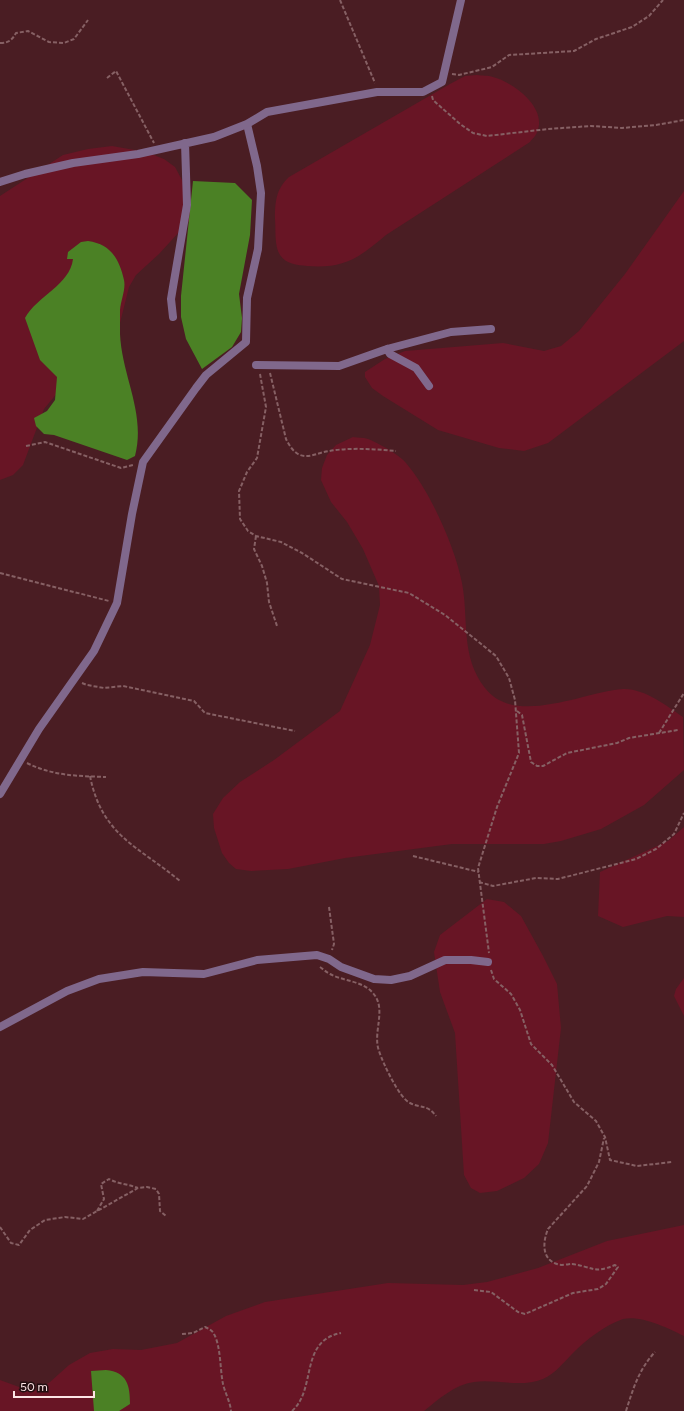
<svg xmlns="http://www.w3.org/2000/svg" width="684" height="1411" font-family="Figtree,sans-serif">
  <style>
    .green { fill: #681525 }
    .water { fill: #4b8125 }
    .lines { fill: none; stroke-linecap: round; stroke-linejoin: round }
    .path { stroke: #866064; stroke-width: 2; stroke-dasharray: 4 2; stroke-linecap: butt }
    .minor { stroke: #80688c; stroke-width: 8 }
  </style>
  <rect width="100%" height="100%" fill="#4a1d23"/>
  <!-- green -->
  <path class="green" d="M477 75C482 76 488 75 493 77 513 82 548 108 537 132 536 136 532 139 530 142L386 235C359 258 344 269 307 266 297 265 286 264 280 255 274 246 276 229 275 219 275 202 276 189 289 177L450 84 465 76Z
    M112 146 146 152 164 159 175 167 190 195V220L159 254 136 275 129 287 114 347 58 392 44 409 23 465 13 475 0 480V196L63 155 88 149Z
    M684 191V341L548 443 524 451 499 448 438 430 383 396 372 388 365 377V372L385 359 405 351 503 343 544 351 561 346 579 331 625 274Z
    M353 437C358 438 363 437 368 439 378 443 400 455 406 463 430 491 455 547 462 583 469 619 460 656 485 688 515 727 583 692 623 689 644 688 667 706 683 717L684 770 644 805 601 829 561 841 544 844H452L345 858 288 869 251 871 236 869 229 863 222 853 214 828 213 814 223 798 240 782 274 760 340 711 370 645 380 605 379 586 363 549 347 522 331 502 321 480 322 468 327 455 336 445Z
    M684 827V917L667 916 623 927 598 916 600 872 668 841Z
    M487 899 504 902 521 916 543 956 557 984 561 1028 548 1143 539 1164 524 1178 497 1191 480 1193 471 1188 464 1175 455 1033 440 992 434 952 440 935Z
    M684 978V1016L674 996 676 989Z
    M684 1225V1336C668 1328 641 1315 623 1319 605 1325 586 1340 573 1353 564 1362 555 1374 543 1379 521 1388 496 1379 474 1382 454 1385 439 1399 424 1411H0V1380L30 1391 37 1390 50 1382 69 1365 90 1353 113 1349 141 1350 177 1343 226 1316 265 1302 388 1283 463 1285 487 1282 538 1268 607 1241Z"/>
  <!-- water -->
  <path class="water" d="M193 181 235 183 252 200 250 235 239 294 242 318 241 332 232 347 202 369 186 339 181 317V296Z
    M88 241C110 244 119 258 124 280 126 289 121 300 120 310 120 318 120 326 120 334 122 377 146 413 135 456L127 460 54 435 44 434 36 426 34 418 47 411 55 400 57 377 40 360 25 318C37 296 70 285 73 259H67L68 252 81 242Z
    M106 1370C127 1372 130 1385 130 1404L119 1411H94L91 1371Z"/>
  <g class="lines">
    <!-- path -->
    <path class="path" d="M340 0 375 83
      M0 43C9 43 12 40 16 33L28 31 49 42 64 43 74 39 88 20
      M452 74 459 75 492 67 509 55 574 51 596 39 632 27 649 16 663 0
      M107 78 116 71 154 143
      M432 96 433 100 460 124 473 133 487 136 548 129 591 126 622 128 656 125 684 120
      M270 373 286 439C289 445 293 452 300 455 308 458 316 454 324 452 347 447 372 449 396 451
      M260 374 266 407 257 458 247 472 239 491 240 519 248 531 256 536 281 542 302 553 342 579 409 593 445 615 496 656 509 678 515 700 519 753 497 807 478 868 489 953
      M26 446 45 442 121 468 133 465
      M256 536 254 549 262 566 267 583 269 602 277 626
      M0 573 109 601
      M82 683 87 685 104 688 123 686 194 701 205 713 295 731
      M517 711 522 715 531 762 537 766H543L567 753 617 743 629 738 678 730
      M659 733 684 693
      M27 763C53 776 78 776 106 777
      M90 776C102 836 138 846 180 881
      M413 856 479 872
      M479 882 493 886 536 878 558 879 636 859 656 849 674 834 684 813
      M329 907 334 944 332 950
      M320 967C323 969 326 972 330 974 343 981 362 981 372 992 388 1008 372 1032 379 1051 383 1063 399 1098 410 1103 422 1109 427 1104 436 1116
      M491 970 494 979 511 994 520 1010 531 1044 552 1065 574 1102 596 1121 605 1137 610 1160 637 1166 672 1162
      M97 1211 104 1199 101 1184 109 1179C118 1184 128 1184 138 1188
      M0 1227 11 1243 19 1245 30 1230 45 1220 65 1217 83 1219 138 1188 147 1187 156 1189 159 1194 160 1211 166 1216
      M474 1290 491 1292 518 1312 525 1314 573 1293 598 1289 606 1284 618 1267 615 1265C593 1274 594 1267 572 1264 568 1264 561 1266 557 1264 541 1259 543 1241 548 1229L587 1186 599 1162 604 1138
      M182 1334 193 1333 205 1327C209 1329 212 1330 214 1334 221 1347 220 1370 223 1384 225 1393 230 1401 231 1411
      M292 1411C317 1389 299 1341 341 1333
      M626 1411C633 1389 639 1369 655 1352"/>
    <!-- minor -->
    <path class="minor" d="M0 182 25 174 73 163 138 154 214 137 247 124 267 112 377 92H423L442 82 461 0
      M173 317 171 299 173 287 187 205 185 143
      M387 349 390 354 416 368 429 386
      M256 365 339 366 387 349 451 332 491 329
      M0 794 39 729 94 651 117 603 132 514 143 462 196 388 206 375 246 342 247 298 258 249 261 193 257 166 247 124
      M0 1027 67 991 99 979 143 972 204 974 257 960 317 955 329 959 341 967 374 979 391 980 410 976 445 960H471L488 962"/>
  </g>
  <!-- scale -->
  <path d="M14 1391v6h80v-6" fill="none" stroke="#fde5e6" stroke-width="2"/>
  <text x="20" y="1391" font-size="12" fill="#fde5e6" stroke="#230f11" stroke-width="3" paint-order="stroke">50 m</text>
</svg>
